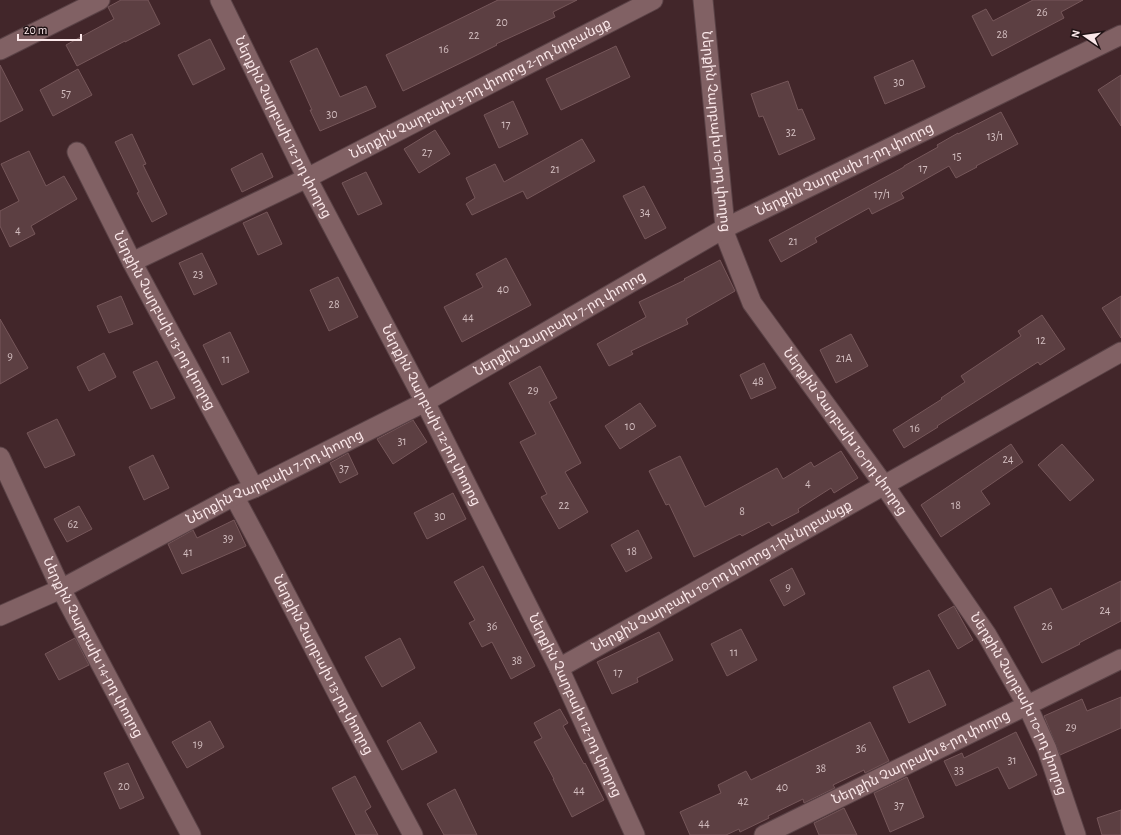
<svg xmlns="http://www.w3.org/2000/svg" width="1121" height="835" font-family="'Alegreya Sans','Noto Sans Armenian',sans-serif">
  <style>
    .building { fill: #5c3f42; stroke: #76575a }
    .lines { fill: none; stroke-linecap: round; stroke-linejoin: round }
    .street-casing { stroke: #5a4246; stroke-width: 21 }
    .street { stroke: #816164; stroke-width: 19 }
    .labels { text-anchor: middle; dominant-baseline: central; stroke-width: 3.5; stroke-linejoin: round; paint-order: stroke }
    .number-label { font-size: 12px; fill: #d2bdbf }
    .street-label { font-size: 14px; fill: #fae7e9; stroke: #201315 }
  </style>
  <rect width="100%" height="100%" fill="#42262a"/>
  <!-- building -->
  <path class="building" d="M121 0H148L160 24 125 42V41L77 66 66 45 114 19 108 7Z
    M498 0H577L553 12 555 17 496 44 497 45 469 59 403 91 386 55Z
    M1033 0H1083L1061 12 1064 18 992 56 972 16 986 9 993 21Z
    M210 39 225 69 193 85 178 55Z
    M616 46 630 77 561 110 546 79Z
    M317 48 340 97 366 86 376 107 320 131 310 110H312L290 61Z
    M913 60 925 87 885 104 874 77Z
    M0 65 23 110 0 122Z
    M78 69 92 95 53 116 40 90Z
    M1121 75V126L1098 90Z
    M788 81 798 110 802 109 815 139 779 155 763 116 759 117 751 94Z
    M513 101 528 134 499 148 484 115Z
    M1001 112 1018 144 976 166 977 167 956 178 949 166 901 193 904 198 872 214 869 208 815 238 817 242 781 262 769 240 904 167V166L938 147 937 145 958 133V134Z
    M435 130 450 154 419 173 404 149Z
    M132 134 146 164 143 165 167 214 152 222 137 193 139 192 115 142Z
    M582 139 595 161 527 199 523 191 472 215 466 204 475 198 466 178 495 164 504 182Z
    M29 151 46 186 64 176 77 199 31 226 35 234 10 247 0 226V211L19 201 1 164Z
    M262 153 273 177 242 192 231 169Z
    M366 172 382 204 358 215 342 183Z
    M644 186 666 228 645 239 623 196Z
    M267 212 282 244 258 255 243 223Z
    M202 253 217 284 194 295 179 263Z
    M506 258 531 305 462 342 444 307 483 287 476 274Z
    M720 260 735 291 686 319 688 324 631 351 633 354 609 366 597 344 646 317 639 302 685 280 684 279Z
    M338 277 358 317 329 331 310 290Z
    M121 296 133 324 109 333 97 306Z
    M1121 296V338L1102 308Z
    M1042 315 1065 349 1040 365 1038 362 937 426 938 427 904 448 893 430 942 399 941 398 965 382 961 376 1021 336 1018 331Z
    M0 319 28 368 0 384Z
    M230 332 249 372 222 385 203 345Z
    M851 334 868 366 836 383 820 350Z
    M104 353 116 377 89 391 77 367Z
    M157 361 175 398 151 409 133 372Z
    M764 363 776 388 751 399 740 375Z
    M540 366 557 398 549 402 581 463 565 472 588 512 559 529 541 497 547 494 520 442 536 434 509 383Z
    M640 403 656 426 620 449 605 426Z
    M57 419 75 455 45 468 27 433Z
    M413 420 427 442 393 464 377 439Z
    M1011 444 1023 462 981 491 990 504 941 537 921 505Z
    M1062 444 1094 480 1070 501 1038 465Z
    M841 451 858 478 834 493 831 488 798 509 799 512 772 526 769 522 742 536 740 534 694 557 669 504 666 505 649 471 680 456 705 507 777 468 783 479 811 462 814 467Z
    M348 453 358 474 340 483 330 463Z
    M153 455 169 488 144 500 129 467Z
    M453 493 466 519 427 539 414 513Z
    M79 506 92 529 67 542 54 519Z
    M234 520 246 546 182 574 168 544 193 530 197 538Z
    M638 530 652 558 626 572 611 545Z
    M483 566 535 666 511 679 492 642 482 647 469 623 475 620 454 582Z
    M792 568 805 594 784 606 770 580Z
    M1121 581V621L1079 643 1080 644 1042 663 1014 607 1051 588 1062 610Z
    M954 606 973 640 958 649 938 615Z
    M741 629 757 660 727 676 711 644Z
    M659 632 673 660 637 678 638 682 612 694 597 662Z
    M75 638 89 665 59 680 45 654Z
    M400 638 415 668 382 687 365 657Z
    M929 670 946 705 909 723 893 687Z
    M1121 697V728L1060 755 1044 716 1082 699 1087 711Z
    M560 709 568 723 563 726 584 764 585 763 604 800 572 817 553 779H554L534 742 542 738 534 723Z
    M210 721 224 747 187 768 172 742Z
    M420 722 437 752 402 770 387 741Z
    M870 722 889 761 865 773 864 770 833 785 835 788 804 803 803 799 768 816 769 818 740 832 739 829 726 835H690L680 812 721 793 718 785 746 771 751 780Z
    M1016 732 1037 775 1009 789 998 767 956 786 944 761 962 753 964 758Z
    M128 763 144 798 120 809 104 773Z
    M355 776 371 807 365 811 378 835H356L332 788Z
    M907 777 924 817 890 832 874 793Z
    M455 789 477 835H444L427 804Z
    M844 808 857 835H819L814 823Z
    M1121 810V835H1102L1097 818Z"/>
  <g class="lines">
    <!-- street casing -->
    <g class="street-casing">
      <g id="street">
        <path id="s1" d="M220 0 307 178 425 402 559 668 635 835"/>
        <path id="s2" d="M703 0 726 237 752 303 884 485 987 635 1027 705 1047 749 1076 835"/>
        <path d="M0 50 100 0"/>
        <path id="s3" d="M77 152 132 262 254 488"/>
        <path id="s4" d="M132 262 307 178 653 0"/>
        <path id="s5" d="M0 457 61 589 191 835"/>
        <path id="s6" d="M234 496 264 552 344 706 413 835"/>
        <path id="s7" d="M0 616 61 589 234 496 254 488 425 402 725 228 1121 35"/>
        <path id="s8" d="M559 668 1121 352"/>
        <path id="s9" d="M764 835 1121 659"/>
      </g>
    </g>
    <!-- street -->
    <use href="#street" class="street"/>
  </g>
  <g class="labels">
    <!-- number labels -->
    <g class="number-label">
      <text x="1042" y="12">26</text>
      <text x="502" y="22">20</text>
      <text x="1002" y="34">28</text>
      <text x="474" y="35">22</text>
      <text x="444" y="49">16</text>
      <text x="899" y="82">30</text>
      <text x="66" y="93">57</text>
      <text x="332" y="114">30</text>
      <text x="506" y="124">17</text>
      <text x="791" y="132">32</text>
      <text x="995" y="136">13/1</text>
      <text x="427" y="152">27</text>
      <text x="957" y="156">15</text>
      <text x="923" y="168">17</text>
      <text x="555" y="169">21</text>
      <text x="882" y="194">17/1</text>
      <text x="645" y="212">34</text>
      <text x="18" y="230">4</text>
      <text x="793" y="241">21</text>
      <text x="198" y="274">23</text>
      <text x="503" y="289">40</text>
      <text x="334" y="304">28</text>
      <text x="468" y="317">44</text>
      <text x="1041" y="340">12</text>
      <text x="10" y="356">9</text>
      <text x="844" y="358">21A</text>
      <text x="226" y="359">11</text>
      <text x="758" y="381">48</text>
      <text x="533" y="390">29</text>
      <text x="630" y="426">10</text>
      <text x="915" y="428">16</text>
      <text x="402" y="441">31</text>
      <text x="1008" y="459">24</text>
      <text x="344" y="468">37</text>
      <text x="808" y="483">4</text>
      <text x="564" y="505">22</text>
      <text x="956" y="505">18</text>
      <text x="742" y="511">8</text>
      <text x="440" y="516">30</text>
      <text x="73" y="524">62</text>
      <text x="228" y="538">39</text>
      <text x="632" y="551">18</text>
      <text x="188" y="552">41</text>
      <text x="788" y="587">9</text>
      <text x="1105" y="610">24</text>
      <text x="492" y="626">36</text>
      <text x="1047" y="626">26</text>
      <text x="734" y="652">11</text>
      <text x="517" y="660">38</text>
      <text x="618" y="672">17</text>
      <text x="1071" y="727">29</text>
      <text x="198" y="744">19</text>
      <text x="861" y="748">36</text>
      <text x="1012" y="760">31</text>
      <text x="821" y="768">38</text>
      <text x="959" y="770">33</text>
      <text x="124" y="786">20</text>
      <text x="782" y="787">40</text>
      <text x="579" y="790">44</text>
      <text x="743" y="801">42</text>
      <text x="899" y="805">37</text>
      <text x="704" y="823">44</text>
    </g>
    <!-- street labels -->
    <g class="street-label">
      <text stroke="none"><textPath href="#s4" startOffset="389">Ներքին Չարբախ 3-րդ փողոց 2-րդ նրբանցք</textPath></text>
      <text stroke="none"><textPath href="#s1" startOffset="142">Ներքին Չարբախ 12-րդ փողոց</textPath></text>
      <text stroke="none"><textPath href="#s2" startOffset="132">Ներքին Չարբախ 10-րդ փողոց</textPath></text>
      <text stroke="none"><textPath href="#s7" startOffset="956">Ներքին Չարբախ 7-րդ փողոց</textPath></text>
      <text stroke="none"><textPath href="#s3" startOffset="190">Ներքին Չարբախ 13-րդ փողոց</textPath></text>
      <text stroke="none"><textPath href="#s7" startOffset="632">Ներքին Չարբախ 7-րդ փողոց</textPath></text>
      <text stroke="none"><textPath href="#s1" startOffset="466">Ներքին Չարբախ 12-րդ փողոց</textPath></text>
      <text stroke="none"><textPath href="#s2" startOffset="468">Ներքին Չարբախ 10-րդ փողոց</textPath></text>
      <text stroke="none"><textPath href="#s7" startOffset="308">Ներքին Չարբախ 7-րդ փողոց</textPath></text>
      <text stroke="none"><textPath href="#s8" startOffset="187">Ներքին Չարբախ 10-րդ փողոց 1-ին նրբանցք</textPath></text>
      <text stroke="none"><textPath href="#s5" startOffset="212">Ներքին Չարբախ 14-րդ փողոց</textPath></text>
      <text stroke="none"><textPath href="#s6" startOffset="191">Ներքին Չարբախ 13-րդ փողոց</textPath></text>
      <text stroke="none"><textPath href="#s2" startOffset="792">Ներքին Չարբախ 10-րդ փողոց</textPath></text>
      <text stroke="none"><textPath href="#s1" startOffset="790">Ներքին Չարբախ 12-րդ փողոց</textPath></text>
      <text stroke="none"><textPath href="#s9" startOffset="175">Ներքին Չարբախ 8-րդ փողոց</textPath></text>
    </g>
  </g>
  <!-- north arrow -->
  <g transform="translate(1085 36) rotate(283)" stroke="#201315" stroke-width="3" paint-order="stroke">
  <path d="M0-3L7 15L0 10L-7 15Z" fill="#fae7e9"/>
  <text y="-6" font-size="11" font-weight="bold" text-anchor="middle" fill="#fae7e9">N</text>
  </g>
  <!-- scale -->
  <path d="M18 34v6h63v-6" fill="none" stroke="#fae7e9" stroke-width="2"/>
  <text x="24" y="34" font-size="12" fill="#fae7e9" stroke="#201315" stroke-width="3" paint-order="stroke">20 m</text>
</svg>
